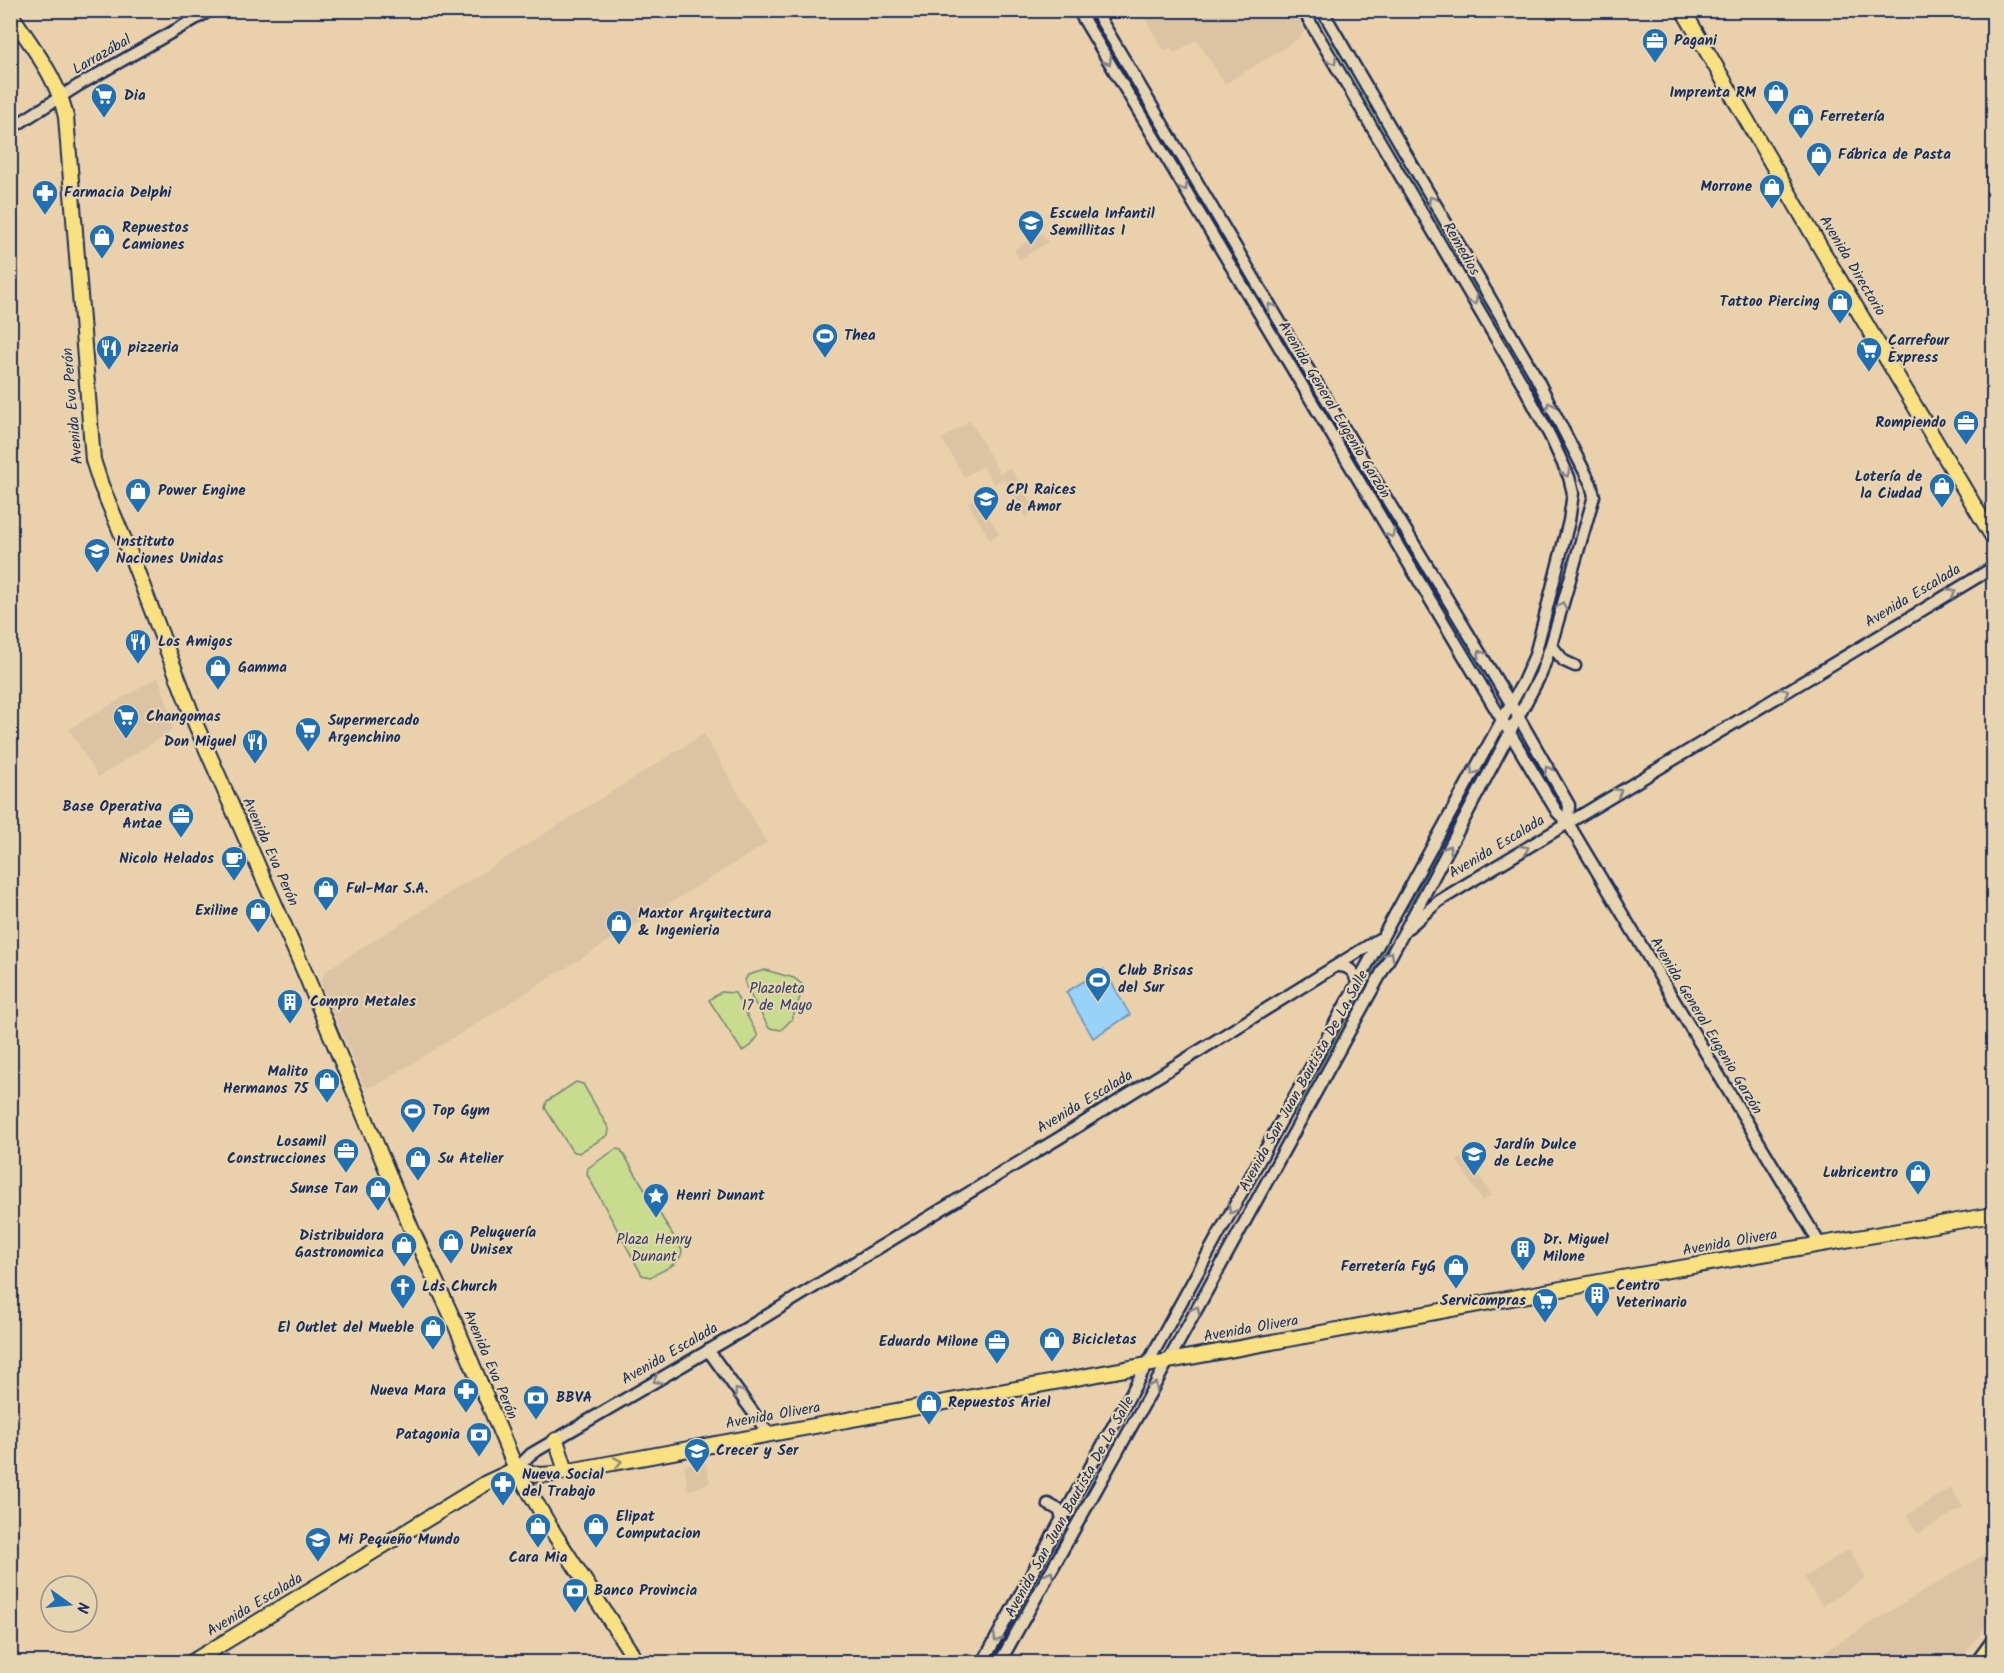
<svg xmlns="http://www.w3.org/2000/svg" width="2004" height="1673" font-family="Kalam,sans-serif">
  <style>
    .built { fill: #dcc3a4 }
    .green { fill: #c9db8f; stroke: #728576; stroke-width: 1.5 }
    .water { fill: #98d2f8; stroke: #6691ba; stroke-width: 1.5 }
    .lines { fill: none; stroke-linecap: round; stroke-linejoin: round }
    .minor-casing { stroke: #1b2f5e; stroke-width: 15 }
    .major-casing { stroke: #1b2f5e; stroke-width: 18 }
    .highway-casing { stroke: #1b2f5e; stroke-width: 21 }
    .minor { stroke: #e7d4b1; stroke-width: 10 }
    .major { stroke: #f9e181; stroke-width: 14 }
    .highway { stroke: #f9e181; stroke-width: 16 }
    .oneway { stroke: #818288 }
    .oneway2 { stroke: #8a8870 }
    .labels { text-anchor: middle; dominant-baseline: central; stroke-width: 4.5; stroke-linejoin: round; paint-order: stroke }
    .poi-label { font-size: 15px; font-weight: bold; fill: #1b2f5e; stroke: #e7d4b1; text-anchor: start }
    .street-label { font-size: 15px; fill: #1b2f5e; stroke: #e7d4b1 }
    .park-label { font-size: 15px; fill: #2c4063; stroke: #e7d4b1 }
  </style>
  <rect width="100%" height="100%" fill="#ead1ac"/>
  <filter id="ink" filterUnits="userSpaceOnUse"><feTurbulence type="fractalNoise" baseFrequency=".0167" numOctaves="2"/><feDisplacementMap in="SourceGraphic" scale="12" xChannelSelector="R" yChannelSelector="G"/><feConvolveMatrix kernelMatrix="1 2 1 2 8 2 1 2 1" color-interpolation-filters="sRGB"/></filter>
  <g filter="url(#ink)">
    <!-- built -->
    <path class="built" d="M1140 11H1295L1304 30 1300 38 1225 84 1197 40 1174 53 1170 48 1164 51Z
      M1042 233 1048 242 1019 260 1014 250Z
      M970 421 1000 473 1011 468 1036 511 1026 517 1004 479 994 484 983 466 964 477 942 439Z
      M978 497 999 534 990 540 968 502Z
      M158 677 174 722 171 731 98 777 69 729Z
      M704 734 767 843 379 1084 368 1087 364 1085 322 986 321 981 325 971Z
      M1467 1154 1491 1195 1482 1201 1457 1160Z
      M706 1462 710 1483 688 1491 684 1465Z
      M1951 1487 1963 1507 1918 1534 1907 1515Z
      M1849 1549 1866 1578 1822 1606 1804 1577Z
      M1993 1549V1617L1958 1662H1807Z"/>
    <!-- green -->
    <path class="green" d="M1100 32 1104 33 1153 116 1152 119 1149 120 1098 34Z
      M1332 44H1336L1386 129 1384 133H1380L1330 48Z
      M1401 160 1404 161 1454 245 1451 248 1449 249 1399 164Z
      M1472 276 1521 361 1520 364 1517 365 1467 281 1468 277Z
      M1375 493H1379L1428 576 1426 580H1424L1373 495Z
      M1443 607H1447L1490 679 1488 683 1485 684 1441 609Z
      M1498 741 1500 744 1406 911H1405Z
      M1386 943 1388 945 1294 1114V1112Z
      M765 970 794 978 804 986 792 1019 781 1030 769 1028 746 987 745 980 748 975Z
      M721 992 735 993 758 1036 751 1046 742 1051 709 1000Z
      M576 1082 583 1084 609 1129 608 1135 579 1153 572 1151 545 1108 547 1101Z
      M616 1149 621 1150 682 1250C682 1264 661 1271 650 1277L642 1275 587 1174 588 1168Z"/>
    <!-- water -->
    <path class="water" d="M1104 969 1130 1015 1093 1038 1066 992Z"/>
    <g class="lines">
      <!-- minor casing -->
      <g class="minor-casing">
        <path id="minor" d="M1078 10 1557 812 1568 823 1820 1244
          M1095 10 1302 359 1511 704 1569 805 1568 823
          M10 129 79 85 211 10
          M1551 645 1564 661 1575 666
          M1409 927 1439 901 1480 876 1994 567
          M1336 966C1348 965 1355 971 1357 983
          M708 1350 768 1433
          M516 1469 531 1454 740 1332 1059 1138 1379 939
          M1048 1504 1059 1510 1063 1520
          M983 1662 1523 682 1535 655 1569 521 1573 493 1569 477 1551 438 1522 383 1303 10
          M1000 1662 1181 1338 1421 901 1541 674 1551 645 1594 496 1591 484 1535 375 1322 10"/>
      </g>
      <!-- major casing -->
      <g class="major-casing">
        <path id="major" d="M1683 10 1823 252 1994 539
          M10 13C32 47 58 78 66 117L93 460 101 485 131 556 196 725 305 973 411 1228 454 1321 516 1469 555 1535 637 1662
          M556 1440 566 1471
          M516 1469 540 1475 553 1474 1610 1280 1987 1216 1994 1217
          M192 1662 486 1483 516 1469"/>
      </g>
      <!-- highway casing -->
      <g class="highway-casing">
        <path id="highway" d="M1980 1662 1994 1643"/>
      </g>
      <!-- minor -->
      <use href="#minor" class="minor"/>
      <!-- major -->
      <use href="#major" class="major"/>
      <!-- highway -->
      <use href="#highway" class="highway"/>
    </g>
    <!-- one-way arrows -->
    <defs><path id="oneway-chevron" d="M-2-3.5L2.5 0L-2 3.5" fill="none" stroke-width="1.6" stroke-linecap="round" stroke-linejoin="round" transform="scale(1.5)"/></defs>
    <g class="oneway">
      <use href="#oneway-chevron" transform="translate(1108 61) rotate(59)"/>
      <use href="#oneway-chevron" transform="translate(1333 61) rotate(59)"/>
      <use href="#oneway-chevron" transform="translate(1184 187) rotate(59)"/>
      <use href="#oneway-chevron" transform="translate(1432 200) rotate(-120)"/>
      <use href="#oneway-chevron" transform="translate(1474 301) rotate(60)"/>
      <use href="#oneway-chevron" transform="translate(1271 307) rotate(-121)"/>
      <use href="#oneway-chevron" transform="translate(1550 406) rotate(-117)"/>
      <use href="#oneway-chevron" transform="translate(1566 473) rotate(67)"/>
      <use href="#oneway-chevron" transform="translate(1391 534) rotate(59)"/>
      <use href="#oneway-chevron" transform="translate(1952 592) rotate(-30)"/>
      <use href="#oneway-chevron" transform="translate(1562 606) rotate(-75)"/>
      <use href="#oneway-chevron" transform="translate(1481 654) rotate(-121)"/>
      <use href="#oneway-chevron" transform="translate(1785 692) rotate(-31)"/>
      <use href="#oneway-chevron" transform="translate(1548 770) rotate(-120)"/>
      <use href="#oneway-chevron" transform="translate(1474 771) rotate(119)"/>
      <use href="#oneway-chevron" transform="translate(1618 792) rotate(-31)"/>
      <use href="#oneway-chevron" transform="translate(1448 849) rotate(-62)"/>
      <use href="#oneway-chevron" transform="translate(1525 849) rotate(-31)"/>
      <use href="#oneway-chevron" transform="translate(1390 955) rotate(-62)"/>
      <use href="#oneway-chevron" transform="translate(1232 1210) rotate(118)"/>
      <use href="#oneway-chevron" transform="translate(1196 1310) rotate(-62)"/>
      <use href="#oneway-chevron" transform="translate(657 1380) rotate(150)"/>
      <use href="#oneway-chevron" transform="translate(1154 1386) rotate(-61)"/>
      <use href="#oneway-chevron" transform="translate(738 1392) rotate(-126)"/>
      <use href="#oneway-chevron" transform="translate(1050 1575) rotate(-61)"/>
      <use href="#oneway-chevron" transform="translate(997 1638) rotate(120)"/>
    </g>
    <use class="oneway2" href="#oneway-chevron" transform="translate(618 1462) rotate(-11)"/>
  </g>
  <!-- icons -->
  <defs>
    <g id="office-pin" transform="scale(1.35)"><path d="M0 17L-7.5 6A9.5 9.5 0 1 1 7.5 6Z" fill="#1f6fb2" stroke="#e7d4b1"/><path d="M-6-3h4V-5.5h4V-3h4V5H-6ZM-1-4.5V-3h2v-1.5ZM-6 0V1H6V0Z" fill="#fff"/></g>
    <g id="shop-pin" transform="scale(1.35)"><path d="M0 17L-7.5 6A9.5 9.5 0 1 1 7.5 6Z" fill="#1f6fb2" stroke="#e7d4b1"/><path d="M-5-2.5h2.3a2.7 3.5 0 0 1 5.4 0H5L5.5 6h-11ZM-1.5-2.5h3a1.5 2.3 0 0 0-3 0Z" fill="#fff"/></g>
    <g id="supermarket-pin" transform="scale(1.35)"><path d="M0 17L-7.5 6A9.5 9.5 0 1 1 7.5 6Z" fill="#1f6fb2" stroke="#e7d4b1"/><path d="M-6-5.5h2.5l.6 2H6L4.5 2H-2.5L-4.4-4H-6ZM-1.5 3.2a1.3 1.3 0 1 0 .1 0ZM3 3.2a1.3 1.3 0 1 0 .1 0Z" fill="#fff"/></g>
    <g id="pharmacy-pin" transform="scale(1.35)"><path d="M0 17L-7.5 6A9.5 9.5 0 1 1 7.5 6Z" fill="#1f6fb2" stroke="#e7d4b1"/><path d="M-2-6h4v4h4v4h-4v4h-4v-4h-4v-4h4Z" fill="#fff"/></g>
    <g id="school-pin" transform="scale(1.35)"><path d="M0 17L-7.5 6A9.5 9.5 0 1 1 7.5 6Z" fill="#1f6fb2" stroke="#e7d4b1"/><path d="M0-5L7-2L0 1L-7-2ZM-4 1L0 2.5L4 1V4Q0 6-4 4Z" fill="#fff"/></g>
    <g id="stadium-pin" transform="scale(1.35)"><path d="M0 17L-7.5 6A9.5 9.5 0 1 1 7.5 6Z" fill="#1f6fb2" stroke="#e7d4b1"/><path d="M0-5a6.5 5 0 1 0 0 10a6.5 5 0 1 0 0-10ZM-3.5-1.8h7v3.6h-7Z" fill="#fff"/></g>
    <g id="restaurant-pin" transform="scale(1.35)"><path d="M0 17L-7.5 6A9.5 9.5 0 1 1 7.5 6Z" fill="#1f6fb2" stroke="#e7d4b1"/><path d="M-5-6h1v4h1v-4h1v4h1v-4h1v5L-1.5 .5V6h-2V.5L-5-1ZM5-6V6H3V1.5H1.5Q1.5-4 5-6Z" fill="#fff"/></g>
    <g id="cafe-pin" transform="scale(1.35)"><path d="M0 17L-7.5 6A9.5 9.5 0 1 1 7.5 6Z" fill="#1f6fb2" stroke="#e7d4b1"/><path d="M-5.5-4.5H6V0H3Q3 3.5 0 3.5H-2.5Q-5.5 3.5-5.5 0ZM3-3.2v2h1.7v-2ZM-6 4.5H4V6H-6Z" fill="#fff"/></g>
    <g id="building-pin" transform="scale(1.35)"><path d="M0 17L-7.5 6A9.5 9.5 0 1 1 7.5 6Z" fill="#1f6fb2" stroke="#e7d4b1"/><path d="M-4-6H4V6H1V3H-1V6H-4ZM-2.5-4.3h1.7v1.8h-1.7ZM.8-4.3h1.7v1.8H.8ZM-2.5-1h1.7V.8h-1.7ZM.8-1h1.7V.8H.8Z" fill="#fff"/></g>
    <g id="sight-pin" transform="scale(1.35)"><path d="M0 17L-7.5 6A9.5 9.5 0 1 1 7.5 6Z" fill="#1f6fb2" stroke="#e7d4b1"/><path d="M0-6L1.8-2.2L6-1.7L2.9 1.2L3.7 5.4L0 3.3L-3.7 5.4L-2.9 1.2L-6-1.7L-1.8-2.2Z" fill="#fff"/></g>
    <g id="church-pin" transform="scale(1.35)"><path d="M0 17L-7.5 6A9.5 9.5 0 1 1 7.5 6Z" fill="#1f6fb2" stroke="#e7d4b1"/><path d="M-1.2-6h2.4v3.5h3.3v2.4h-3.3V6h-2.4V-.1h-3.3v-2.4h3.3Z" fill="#fff"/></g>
    <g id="bank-pin" transform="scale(1.35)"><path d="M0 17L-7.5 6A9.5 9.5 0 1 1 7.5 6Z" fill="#1f6fb2" stroke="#e7d4b1"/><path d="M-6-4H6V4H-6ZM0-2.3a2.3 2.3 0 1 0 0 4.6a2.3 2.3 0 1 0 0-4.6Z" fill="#fff"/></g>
  </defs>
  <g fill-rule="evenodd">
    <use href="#office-pin" x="1655" y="41"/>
    <use href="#shop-pin" x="1776" y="93"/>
    <use href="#supermarket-pin" x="104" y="96"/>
    <use href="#shop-pin" x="1801" y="117"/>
    <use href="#shop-pin" x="1819" y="155"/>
    <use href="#shop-pin" x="1772" y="187"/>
    <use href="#pharmacy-pin" x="45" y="193"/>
    <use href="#school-pin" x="1031" y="223"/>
    <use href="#shop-pin" x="102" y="237"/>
    <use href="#shop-pin" x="1840" y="302"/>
    <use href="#stadium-pin" x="825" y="336"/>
    <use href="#restaurant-pin" x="109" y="348"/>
    <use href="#supermarket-pin" x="1869" y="350"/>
    <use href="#office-pin" x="1966" y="423"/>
    <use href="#shop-pin" x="1942" y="486"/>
    <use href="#shop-pin" x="138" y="491"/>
    <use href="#school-pin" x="986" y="499"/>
    <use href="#school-pin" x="97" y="551"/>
    <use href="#restaurant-pin" x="138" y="642"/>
    <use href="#shop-pin" x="218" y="668"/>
    <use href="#supermarket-pin" x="126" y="717"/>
    <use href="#supermarket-pin" x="308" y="730"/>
    <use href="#restaurant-pin" x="255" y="742"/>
    <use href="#office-pin" x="181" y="816"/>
    <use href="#cafe-pin" x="234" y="859"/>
    <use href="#shop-pin" x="326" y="889"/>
    <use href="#shop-pin" x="258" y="911"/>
    <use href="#shop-pin" x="619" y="923"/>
    <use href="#stadium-pin" x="1098" y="980"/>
    <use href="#building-pin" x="290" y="1002"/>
    <use href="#shop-pin" x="327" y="1081"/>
    <use href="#stadium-pin" x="413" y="1111"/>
    <use href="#office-pin" x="346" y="1151"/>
    <use href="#school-pin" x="1474" y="1154"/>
    <use href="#shop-pin" x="418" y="1159"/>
    <use href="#shop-pin" x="1918" y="1173"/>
    <use href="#shop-pin" x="378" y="1189"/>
    <use href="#sight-pin" x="656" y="1196"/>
    <use href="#shop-pin" x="451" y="1242"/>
    <use href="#shop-pin" x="404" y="1245"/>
    <use href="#building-pin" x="1523" y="1249"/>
    <use href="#shop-pin" x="1456" y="1267"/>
    <use href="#church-pin" x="403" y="1287"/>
    <use href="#building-pin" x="1597" y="1295"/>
    <use href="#supermarket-pin" x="1545" y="1301"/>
    <use href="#shop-pin" x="433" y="1328"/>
    <use href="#shop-pin" x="1052" y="1340"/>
    <use href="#office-pin" x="997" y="1342"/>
    <use href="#pharmacy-pin" x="466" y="1391"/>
    <use href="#bank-pin" x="536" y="1398"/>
    <use href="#shop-pin" x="929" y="1403"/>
    <use href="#bank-pin" x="479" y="1435"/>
    <use href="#school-pin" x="697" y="1451"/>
    <use href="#pharmacy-pin" x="503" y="1484"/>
    <use href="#shop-pin" x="538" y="1526"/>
    <use href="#shop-pin" x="596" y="1526"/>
    <use href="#school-pin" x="318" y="1540"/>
    <use href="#bank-pin" x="575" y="1591"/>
  </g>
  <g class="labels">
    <!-- poi labels -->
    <g class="poi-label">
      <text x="1674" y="41">Pagani</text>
      <text x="1756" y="93" text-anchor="end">Imprenta RM</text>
      <text x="124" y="96">Dia</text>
      <text x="1820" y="117">Ferretería</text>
      <text x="1838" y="155">Fábrica de Pasta</text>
      <text x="1752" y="187" text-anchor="end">Morrone</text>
      <text x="64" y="193">Farmacia Delphi</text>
      <text x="1050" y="214">Escuela Infantil<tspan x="1050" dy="17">Semillitas I</tspan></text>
      <text x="122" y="228">Repuestos<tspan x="122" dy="17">Camiones</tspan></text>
      <text x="1820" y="302" text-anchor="end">Tattoo Piercing</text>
      <text x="844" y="336">Thea</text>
      <text x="1888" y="341">Carrefour<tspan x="1888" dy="17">Express</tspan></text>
      <text x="128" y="348">pizzeria</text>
      <text x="1946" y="423" text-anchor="end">Rompiendo</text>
      <text x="1922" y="477" text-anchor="end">Lotería de<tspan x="1922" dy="17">la Ciudad</tspan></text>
      <text x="1006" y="490">CPI Raices<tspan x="1006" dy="17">de Amor</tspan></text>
      <text x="158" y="491">Power Engine</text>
      <text x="116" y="542">Instituto<tspan x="116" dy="17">Naciones Unidas</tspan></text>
      <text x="158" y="642">Los Amigos</text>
      <text x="238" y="668">Gamma</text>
      <text x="146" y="717">Changomas</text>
      <text x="328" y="721">Supermercado<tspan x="328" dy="17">Argenchino</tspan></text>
      <text x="236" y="742" text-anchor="end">Don Miguel</text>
      <text x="162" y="807" text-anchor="end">Base Operativa<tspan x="162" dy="17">Antae</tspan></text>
      <text x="214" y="859" text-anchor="end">Nicolo Helados</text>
      <text x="346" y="889">Ful-Mar S.A.</text>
      <text x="238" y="911" text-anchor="end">Exiline</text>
      <text x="638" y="914">Maxtor Arquitectura<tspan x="638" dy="17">&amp; Ingenieria</tspan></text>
      <text x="1118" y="971">Club Brisas<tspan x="1118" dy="17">del Sur</tspan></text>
      <text x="310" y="1002">Compro Metales</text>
      <text x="308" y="1072" text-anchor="end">Malito<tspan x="308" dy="17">Hermanos 75</tspan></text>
      <text x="432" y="1111">Top Gym</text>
      <text x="326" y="1142" text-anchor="end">Losamil<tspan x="326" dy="17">Construcciones</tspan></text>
      <text x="1494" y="1145">Jardín Dulce<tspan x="1494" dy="17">de Leche</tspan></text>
      <text x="438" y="1159">Su Atelier</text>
      <text x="1898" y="1173" text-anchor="end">Lubricentro</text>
      <text x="358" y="1189" text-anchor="end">Sunse Tan</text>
      <text x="676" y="1196">Henri Dunant</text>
      <text x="470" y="1233">Peluquería<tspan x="470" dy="17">Unisex</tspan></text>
      <text x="384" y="1236" text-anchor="end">Distribuidora<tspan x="384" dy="17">Gastronomica</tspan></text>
      <text x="1543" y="1240">Dr. Miguel<tspan x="1543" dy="17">Milone</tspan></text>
      <text x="1436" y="1267" text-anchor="end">Ferretería FyG</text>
      <text x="1616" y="1286">Centro<tspan x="1616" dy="17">Veterinario</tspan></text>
      <text x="422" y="1287">Lds Church</text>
      <text x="1526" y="1301" text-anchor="end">Servicompras</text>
      <text x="414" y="1328" text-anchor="end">El Outlet del Mueble</text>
      <text x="1072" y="1340">Bicicletas</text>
      <text x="978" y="1342" text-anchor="end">Eduardo Milone</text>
      <text x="446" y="1391" text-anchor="end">Nueva Mara</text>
      <text x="556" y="1398">BBVA</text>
      <text x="948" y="1403">Repuestos Ariel</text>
      <text x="460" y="1435" text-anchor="end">Patagonia</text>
      <text x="716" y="1451">Crecer y Ser</text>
      <text x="522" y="1475">Nueva Social<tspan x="522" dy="17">del Trabajo</tspan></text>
      <text x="616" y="1517">Elipat<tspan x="616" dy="17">Computacion</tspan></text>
      <text x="338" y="1540">Mi Pequeño Mundo</text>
      <text x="538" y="1558" text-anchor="middle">Cara Mia</text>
      <text x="594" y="1591">Banco Provincia</text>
    </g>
    <!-- street labels -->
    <g class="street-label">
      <text transform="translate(102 55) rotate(-30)">Larrazábal</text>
      <text transform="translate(1461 249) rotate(60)">Remedios</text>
      <text transform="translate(1852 266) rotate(59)">Avenida Directorio</text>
      <text transform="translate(73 406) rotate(-95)">Avenida Eva Perón</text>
      <text transform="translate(1334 410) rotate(59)">Avenida General Eugenio Garzón</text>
      <text transform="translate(1913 596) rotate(-31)">Avenida Escalada</text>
      <text transform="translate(1497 847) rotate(-31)">Avenida Escalada</text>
      <text transform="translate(270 852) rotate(66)">Avenida Eva Perón</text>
      <text transform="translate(1706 1026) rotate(59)">Avenida General Eugenio Garzón</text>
      <text transform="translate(1304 1081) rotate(-61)">Avenida San Juan Bautista De La Salle</text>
      <text transform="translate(1085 1102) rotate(-31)">Avenida Escalada</text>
      <text transform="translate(1730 1243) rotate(-10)">Avenida Olivera</text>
      <text transform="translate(1251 1329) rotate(-10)">Avenida Olivera</text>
      <text transform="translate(670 1354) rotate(-30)">Avenida Escalada</text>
      <text transform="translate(490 1365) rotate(67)">Avenida Eva Perón</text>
      <text transform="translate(773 1416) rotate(-10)">Avenida Olivera</text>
      <text transform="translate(1070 1507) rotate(-61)">Avenida San Juan Bautista De La Salle</text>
      <text transform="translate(255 1605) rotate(-31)">Avenida Escalada</text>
    </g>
    <!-- park labels -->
    <g class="park-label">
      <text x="777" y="989">Plazoleta<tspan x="777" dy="17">17 de Mayo</tspan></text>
      <text x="654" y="1240">Plaza Henry<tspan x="654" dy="17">Dunant</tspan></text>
    </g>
  </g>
  <!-- margin -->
  <rect width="2004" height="1673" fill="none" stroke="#e7d4b1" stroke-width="36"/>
  <rect x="18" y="18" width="1968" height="1637" fill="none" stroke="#1b2f5e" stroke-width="2" filter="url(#ink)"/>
  <!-- north arrow -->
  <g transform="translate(69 1604) rotate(105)"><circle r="28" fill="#e7d4b1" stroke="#959290" stroke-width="1.5"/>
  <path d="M0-4.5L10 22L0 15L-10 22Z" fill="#1f6fb2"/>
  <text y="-9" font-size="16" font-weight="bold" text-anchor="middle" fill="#1b2f5e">N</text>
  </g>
</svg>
